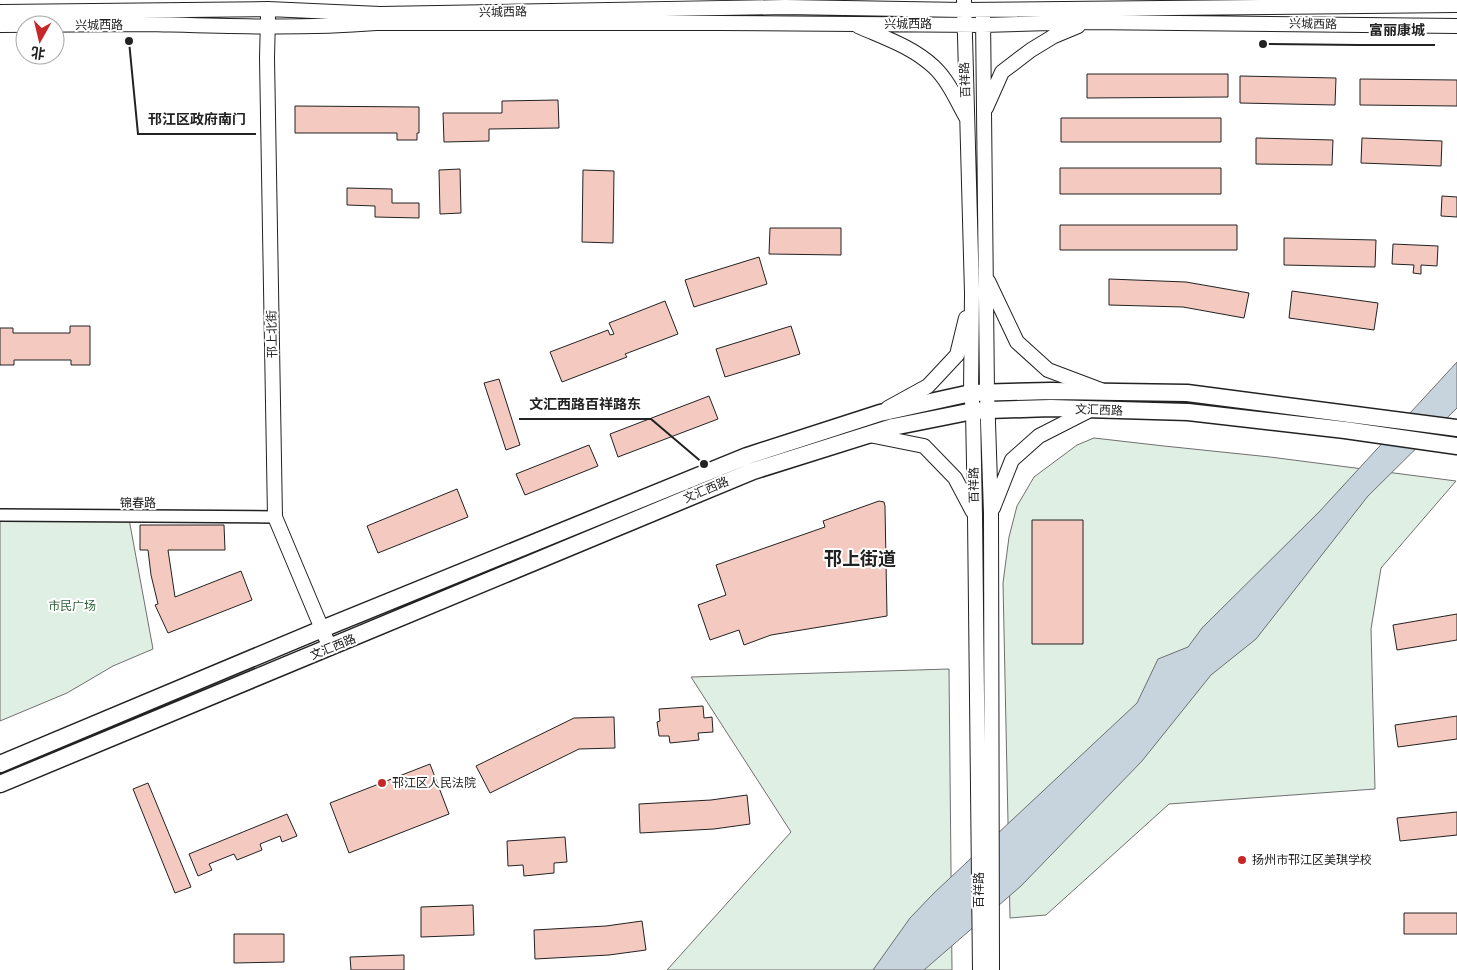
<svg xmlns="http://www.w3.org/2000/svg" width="1457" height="970" font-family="'DejaVu Sans','Noto Sans SC',sans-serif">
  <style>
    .green { fill: #e0efe3; stroke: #6f6f6f }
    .water { fill: #c7d3dd; stroke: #6f6f6f }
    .building { fill: #f3c9c0; stroke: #222 }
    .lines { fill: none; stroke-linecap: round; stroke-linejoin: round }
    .minor-casing { stroke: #222; stroke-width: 14 }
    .tertiary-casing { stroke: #222; stroke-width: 16 }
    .secondary-casing { stroke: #222; stroke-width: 19 }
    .minor { stroke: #fff; stroke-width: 11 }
    .tertiary { stroke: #fff; stroke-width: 14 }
    .secondary { stroke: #fff; stroke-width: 16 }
    .poi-dot { fill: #c62828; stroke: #fff; stroke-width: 2 }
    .labels { text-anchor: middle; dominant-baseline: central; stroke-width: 4; stroke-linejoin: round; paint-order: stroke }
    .street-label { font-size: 12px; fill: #222; stroke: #fff }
    .park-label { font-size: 12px; fill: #2f5e38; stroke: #fff }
    .poi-label { font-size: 12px; fill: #222; stroke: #fff; text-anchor: start }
    .district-label { font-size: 18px; font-weight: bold; fill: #222; stroke: #fff }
    .leader { fill: none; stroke: #222; stroke-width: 2 }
    .callout-dot { fill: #222; stroke: #fff; stroke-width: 2 }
    .callout-label { font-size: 14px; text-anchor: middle; font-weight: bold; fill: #222; stroke: #fff; stroke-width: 4; stroke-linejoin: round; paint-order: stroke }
  </style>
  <rect width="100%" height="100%" fill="#fff"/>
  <!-- green -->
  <path class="green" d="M1094 438 1164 446 1270 457 1456 481 1381 568 1371 629 1375 789 1169 804 1046 915 1010 918 1003 583 1009 537 1017 506 1034 477 1077 445Z
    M129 519 153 649 113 666 67 693 0 721V521Z
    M949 669 952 970H667L791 832 691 677Z"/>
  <!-- water -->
  <path class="water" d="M1457 362V408L1368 496 1256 639 1211 675 1142 761 1021 886 924 970H873L910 918 934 893 1137 703 1158 659 1188 647 1202 628 1319 512Z"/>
  <!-- building -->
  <path class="building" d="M1087 74H1228V97L1087 98Z
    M1240 76 1336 78 1335 105 1240 103Z
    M1360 79 1457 80V106L1360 105Z
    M558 100 559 128 489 129V141L444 142 443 113H502V101Z
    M295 106 419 107V133H417V140H397V133H295Z
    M1061 118H1221V142H1061Z
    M1256 138 1333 140 1332 165 1256 164Z
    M1362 138 1442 141 1441 166 1361 163Z
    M1060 168H1221V194H1060Z
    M460 169 461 213 440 214 439 170Z
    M583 170 614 171 613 243 582 242Z
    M347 188 392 189V203H419V218L375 217V206L347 205Z
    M1442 196 1457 197V217L1441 216Z
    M1060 225H1237V250H1060Z
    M770 228H841V255L769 254Z
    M1284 238 1376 240 1375 267 1284 265Z
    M1393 244 1438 246 1437 266 1421 265V274L1413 273 1414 265 1392 264Z
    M759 257 767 284 694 307 685 280Z
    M1109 279 1186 282 1249 293 1244 318 1183 307 1109 305Z
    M1292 291 1378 303 1374 330 1289 318Z
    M665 301 678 334 625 354 627 357 562 382 550 352 608 330 610 335 614 334 609 323Z
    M70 326H90V365H71V360H14V365H0V328H13V333H70Z
    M791 326 800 354 725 377 716 349Z
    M499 379 520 445 506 450 484 383Z
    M709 396 718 419 618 457 610 434Z
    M589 445 598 466 525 495 516 474Z
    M457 489 468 517 378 553 367 526Z
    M879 501 884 502 885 506 887 616 771 635 744 645 739 630 710 640 698 605 726 595 716 565 825 527 823 521Z
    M1032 520H1083V644H1032Z
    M140 525H224L225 550H168L175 597 241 571 252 600 168 633 155 605 158 604 151 575 148 550H140Z
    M1457 614V640L1397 650 1393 625Z
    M703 706 704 718 712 717 713 732 698 733 699 740 670 743 669 736H659L657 722 660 721 659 709Z
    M1457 716V739L1398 747 1395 725Z
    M614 717 615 748 579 749 490 793 476 766 574 718Z
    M430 764 449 814 349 853 330 803Z
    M148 783 191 887 175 893 133 789Z
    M747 795 750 824 714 829 640 833 639 804 711 800Z
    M1457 812V835L1400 841 1397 818Z
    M287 814 297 836 282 842 280 836 260 844 262 850 237 860 234 854 209 864 212 870 198 876 189 854Z
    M565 837 567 862 554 863V873L524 876 523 865 508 866 507 841Z
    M473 905 474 935 421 937V907Z
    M1404 913H1457V934H1404Z
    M642 921 646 950 609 955 535 959 534 930 606 926Z
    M234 934H284V962L234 963Z
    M404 955V970H351L350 957Z"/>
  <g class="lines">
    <!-- minor casing -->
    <g class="minor-casing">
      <path id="minor" d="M0 515 275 517"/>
    </g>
    <!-- tertiary casing -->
    <g class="tertiary-casing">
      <path id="tertiary" d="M964 0 972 293 971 393 973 411 975 516 980 970
        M0 12 268 9 380 14 785 7 964 10 1457 5
        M983 16 987 392 991 513 992 970
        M268 17 267 58 275 517 330 648
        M0 25C49 25 99 24 148 24 224 26 300 29 376 23H719L983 25 1086 22 1457 26
        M858 26C885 38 913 47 934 67 948 80 957 101 966 117
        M986 108 1002 72 1031 50 1054 36 1078 26
        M988 281 1017 342 1048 370 1101 390
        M888 408 928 386 957 355 966 318
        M869 435 924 446 955 478 973 512
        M993 508 1012 460 1039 436 1092 409"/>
    </g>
    <!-- secondary casing -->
    <g class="secondary-casing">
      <path id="secondary" d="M0 764 322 629 747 456 880 413 971 393 1051 391 1187 393 1457 428
        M0 784 753 471 893 427 973 411 989 410 1051 408 1188 412 1345 430 1457 446"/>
    </g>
    <!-- minor -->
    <use href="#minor" class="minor"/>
    <!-- tertiary -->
    <use href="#tertiary" class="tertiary"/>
    <!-- secondary -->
    <use href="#secondary" class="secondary"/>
  </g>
  <!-- markers -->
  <g class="poi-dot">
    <circle cx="382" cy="783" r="5"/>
    <circle cx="1242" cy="860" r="5"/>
  </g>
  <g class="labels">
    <!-- street labels -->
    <g class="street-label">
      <text transform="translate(503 12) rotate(-1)">兴城西路</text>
      <text x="908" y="24">兴城西路</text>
      <text transform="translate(1313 24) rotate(1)">兴城西路</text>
      <text x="99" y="25">兴城西路</text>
      <text transform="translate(965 80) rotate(-92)">百祥路</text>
      <text transform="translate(272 334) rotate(-91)">邗上北街</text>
      <text transform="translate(1099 410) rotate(2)">文汇西路</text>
      <text transform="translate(974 485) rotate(-91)">百祥路</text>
      <text transform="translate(706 490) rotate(-23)">文汇西路</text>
      <text x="138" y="503">锦春路</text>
      <text transform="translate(333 647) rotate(-22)">文汇西路</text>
      <text transform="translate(979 890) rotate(-90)">百祥路</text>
    </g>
    <!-- park labels -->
    <g class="park-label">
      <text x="72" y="606">市民广场</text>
    </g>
    <!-- poi labels -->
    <g class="poi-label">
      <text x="392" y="783">邗江区人民法院</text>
      <text x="1252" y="860">扬州市邗江区美琪学校</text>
    </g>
    <!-- district labels -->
    <g class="district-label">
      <text x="860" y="558">邗上街道</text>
    </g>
  </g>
  <!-- callouts -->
  <path class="leader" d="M1263 44L1359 45H1435M129 41L138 134H256M704 464L651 419H519"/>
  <g class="callout-dot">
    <circle cx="1263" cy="44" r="5"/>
    <circle cx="129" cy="41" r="5"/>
    <circle cx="704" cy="464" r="5"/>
  </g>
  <g class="callout-label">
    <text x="1397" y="35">富丽康城</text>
    <text x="197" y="124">邗江区政府南门</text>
    <text x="585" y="409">文汇西路百祥路东</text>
  </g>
  <!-- north arrow -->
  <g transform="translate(40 40) rotate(188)"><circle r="24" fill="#ffffff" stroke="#a7a7a7"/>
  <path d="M0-4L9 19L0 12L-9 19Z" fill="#c62828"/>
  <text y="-8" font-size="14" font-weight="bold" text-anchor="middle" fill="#222222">北</text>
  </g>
</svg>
